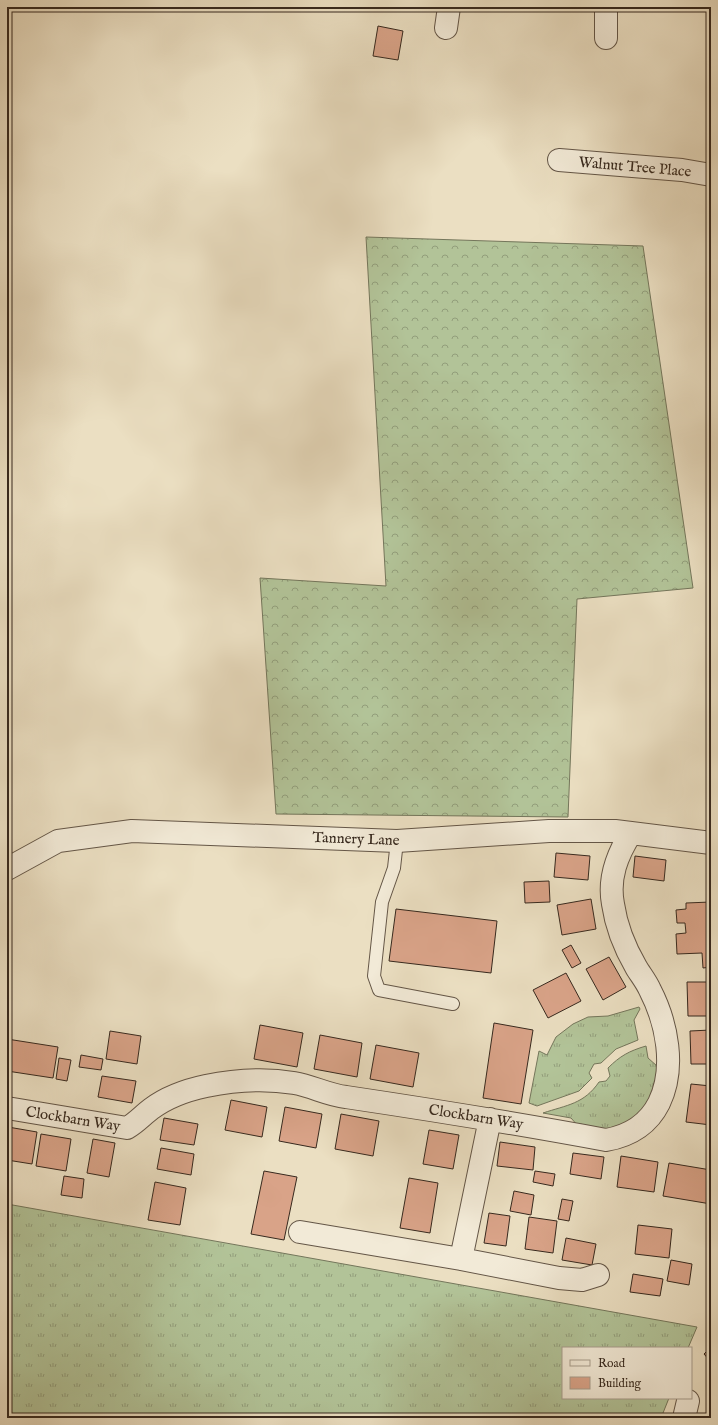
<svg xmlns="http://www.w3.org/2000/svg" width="718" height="1425" font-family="'IM FELL English',serif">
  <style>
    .grass { fill: url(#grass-tufts); stroke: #74765b }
    .forest { fill: url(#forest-crowns); stroke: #74765b }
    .building { fill: #d9a388; stroke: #37291e }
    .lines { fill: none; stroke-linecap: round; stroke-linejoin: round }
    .lane-casing { stroke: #645647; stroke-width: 14 }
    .street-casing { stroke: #645647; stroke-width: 24 }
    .lane { stroke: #f2ead7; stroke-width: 12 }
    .street { stroke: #f2ead7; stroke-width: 22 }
    .labels { text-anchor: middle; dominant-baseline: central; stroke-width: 3; stroke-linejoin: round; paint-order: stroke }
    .street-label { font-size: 15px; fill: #37291e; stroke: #f2ead7 }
  </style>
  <defs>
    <pattern id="grass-tufts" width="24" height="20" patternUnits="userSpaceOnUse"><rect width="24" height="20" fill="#b2c398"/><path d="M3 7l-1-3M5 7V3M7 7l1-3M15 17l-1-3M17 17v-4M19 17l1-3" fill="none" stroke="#929e7b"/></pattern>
    <pattern id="forest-crowns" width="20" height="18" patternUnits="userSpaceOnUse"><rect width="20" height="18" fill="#b2c398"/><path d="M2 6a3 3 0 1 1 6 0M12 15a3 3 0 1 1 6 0" fill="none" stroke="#929e7b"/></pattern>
  </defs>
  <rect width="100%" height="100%" fill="#ebdfc2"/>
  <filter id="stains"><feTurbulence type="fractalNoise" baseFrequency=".005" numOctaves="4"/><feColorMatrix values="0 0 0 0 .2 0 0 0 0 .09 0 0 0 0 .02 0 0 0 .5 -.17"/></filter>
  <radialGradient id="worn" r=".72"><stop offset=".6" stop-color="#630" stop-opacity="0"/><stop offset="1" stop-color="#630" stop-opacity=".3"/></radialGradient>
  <!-- grass -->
  <path class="grass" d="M639 1007 640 1009 634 1020 638 1040 616 1049 601 1063 594 1064 589 1073 592 1078 579 1091 537 1106 529 1103 539 1051 547 1055 556 1037 573 1024 588 1017 608 1016Z
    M646 1046 648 1058 657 1066V1079L651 1098 640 1114 620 1128 600 1131 579 1127 571 1118 543 1113C567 1105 584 1104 599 1082L606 1081 610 1076 608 1068C620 1056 629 1051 646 1046Z
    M7 1204 697 1327 688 1348H563V1398H669L661 1418H7Z"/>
  <!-- forest -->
  <path class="forest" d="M366 237 643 246 693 588 577 599 568 817 276 814 260 578 386 586Z"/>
  <!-- building -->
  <path class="building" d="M378 26 403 31 398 60 373 56Z
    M556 853 590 856 588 880 554 877Z
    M635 856 666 860 664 881 633 877Z
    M549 881 550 902 525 903 524 882Z
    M591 899 596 929 562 935 557 905Z
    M711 902V967L703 968 702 953 677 954 676 934 686 933 685 923H677L676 910 686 909V903Z
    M396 909 497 921 491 973 389 961Z
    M571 945 581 963 572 968 562 950Z
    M609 957 626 987 603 1000 586 969Z
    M566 973 581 1001 548 1018 533 990Z
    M687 982H711V1016H688Z
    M494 1023 533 1030 521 1104 483 1098Z
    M260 1025 303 1033 297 1067 254 1059Z
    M711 1030V1064H691L690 1031Z
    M110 1031 141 1036 137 1064 106 1059Z
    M320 1035 362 1043 357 1077 314 1069Z
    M7 1039 58 1047 53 1078 7 1071Z
    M376 1045 419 1053 413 1087 370 1079Z
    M81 1055 103 1059 101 1070 79 1067Z
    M59 1058 71 1060 67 1081 56 1079Z
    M102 1076 136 1081 132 1103 98 1097Z
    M691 1084 711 1086V1125L686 1122Z
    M231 1100 267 1107 262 1137 225 1130Z
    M285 1107 322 1114 316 1148 279 1141Z
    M341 1114 379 1121 373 1156 335 1149Z
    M164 1118 198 1124 194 1145 160 1140Z
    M8 1127 37 1132 32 1164 7 1160Z
    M429 1130 459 1135 453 1169 423 1164Z
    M41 1134 71 1139 66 1171 36 1166Z
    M93 1139 115 1143 109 1177 87 1173Z
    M500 1142 535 1147 533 1170 497 1166Z
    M161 1148 194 1154 191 1175 157 1169Z
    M573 1153 604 1157 601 1179 570 1174Z
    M621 1156 658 1162 654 1192 617 1187Z
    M669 1163 711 1170V1204L663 1196Z
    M264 1171 297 1177 284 1240 251 1234Z
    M535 1171 555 1174 553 1186 533 1182Z
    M64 1176 84 1179 82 1198 61 1195Z
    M409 1178 438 1183 430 1233 400 1228Z
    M155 1182 186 1188 180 1225 148 1220Z
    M514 1191 534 1195 531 1215 510 1211Z
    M562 1199 573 1201 569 1221 558 1219Z
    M489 1213 510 1216 506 1246 484 1243Z
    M529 1217 557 1221 553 1253 525 1249Z
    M638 1225 672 1229 669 1258 635 1254Z
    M566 1238 596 1244 592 1265 562 1260Z
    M671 1260 692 1264 689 1285 667 1281Z
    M633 1274 663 1279 660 1296 630 1292Z
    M711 1347V1362L704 1354Z"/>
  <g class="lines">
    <!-- lane casing -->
    <g class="lane-casing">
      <path id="lane" d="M397 841 394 868 382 902 374 976 379 990 453 1004"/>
    </g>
    <!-- street casing -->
    <g class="street-casing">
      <path id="street" d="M606 7V38
        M446 28 449 7
        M559 160 682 170 711 175
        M7 869 58 841 132 831 397 841 549 831H615L711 843
        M7 1108 127 1128C136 1123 143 1115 151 1109 167 1097 187 1090 206 1086 235 1080 265 1078 294 1083 312 1086 328 1095 346 1097 433 1110 520 1124 606 1140 629 1136 648 1125 659 1103 676 1068 667 1023 650 990 646 981 640 974 636 967 625 948 616 925 613 904 608 878 617 855 631 833
        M300 1232 461 1259 559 1278 582 1280 598 1275
        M461 1259 490 1119
        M684 1418 688 1401"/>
    </g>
    <!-- lane -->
    <use href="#lane" class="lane"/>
    <!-- street -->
    <use href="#street" class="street"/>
  </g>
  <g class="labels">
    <!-- street labels -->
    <g class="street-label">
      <text transform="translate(635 167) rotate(5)">Walnut Tree Place</text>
      <text transform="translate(356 839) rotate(2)">Tannery Lane</text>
      <text transform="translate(476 1117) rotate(9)">Clockbarn Way</text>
      <text transform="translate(73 1119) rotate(9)">Clockbarn Way</text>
    </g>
  </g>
  <!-- margin -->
  <rect width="718" height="1425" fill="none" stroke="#ebdfc2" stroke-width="24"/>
  <rect x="8" y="8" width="702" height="1409" fill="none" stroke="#37291e" stroke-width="2"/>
  <rect x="12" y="12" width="694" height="1401" fill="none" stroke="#37291e"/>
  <!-- legend -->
  <rect x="562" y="1347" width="130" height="52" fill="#f2ead7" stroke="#a79d8d"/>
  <rect x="570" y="1360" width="20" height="6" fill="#f2ead7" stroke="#a79d8d"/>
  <text x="598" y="1367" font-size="12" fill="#37291e">Road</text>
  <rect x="570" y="1377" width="20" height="12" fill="#d9a388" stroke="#a79d8d"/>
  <text x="598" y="1387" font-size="12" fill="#37291e">Building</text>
  <rect width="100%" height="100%" filter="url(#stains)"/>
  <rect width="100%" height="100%" fill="url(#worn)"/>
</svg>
